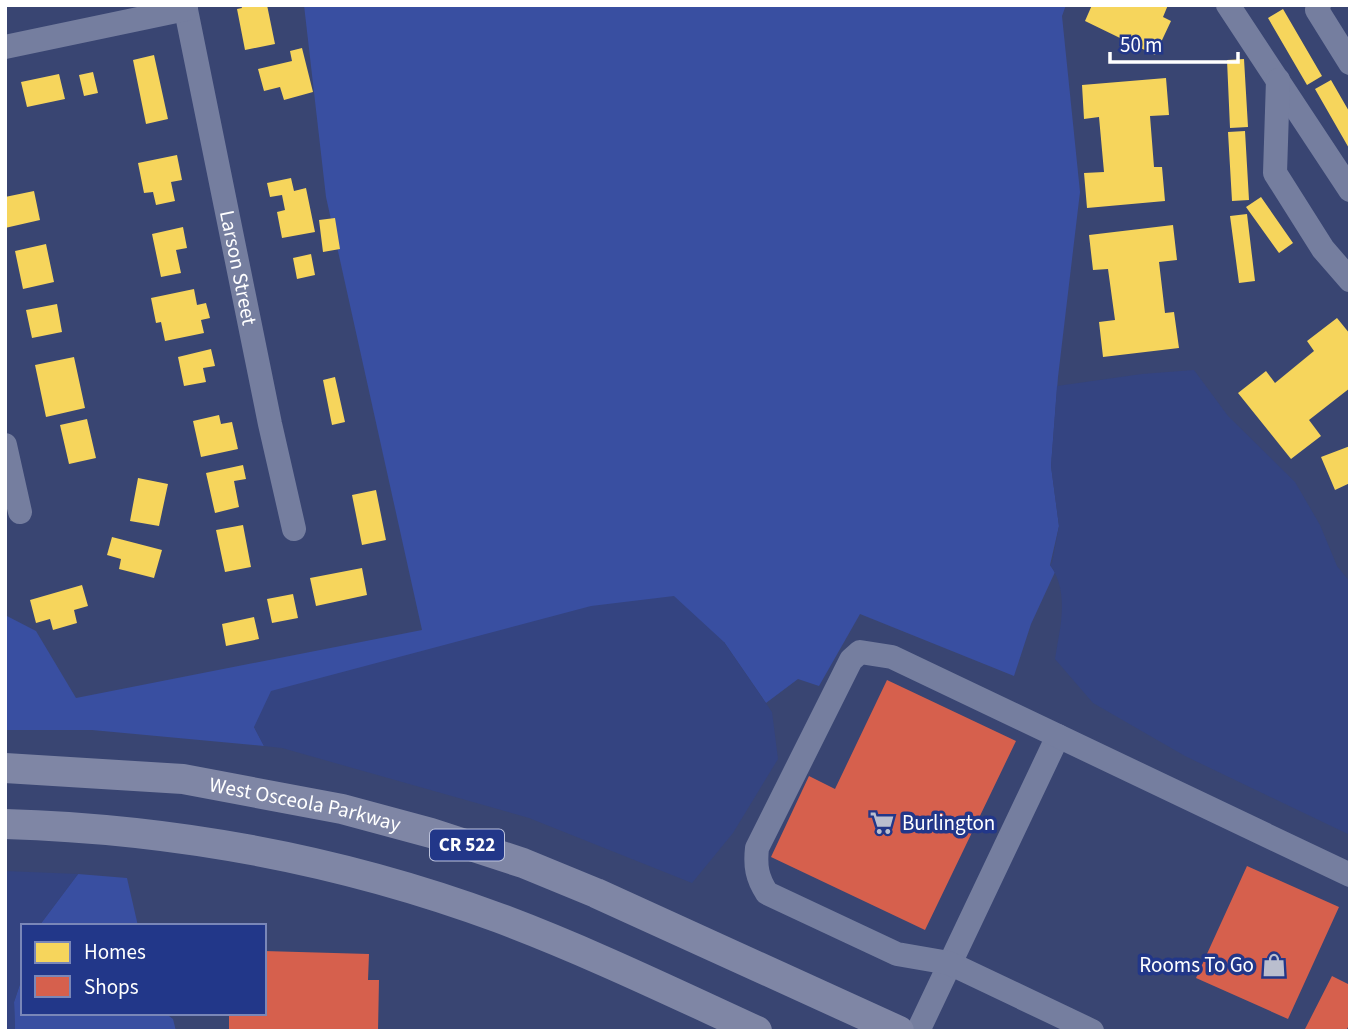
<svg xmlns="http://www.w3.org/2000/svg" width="1355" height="1036" font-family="'Source Sans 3',sans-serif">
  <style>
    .green { fill: #394fa1 }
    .water { fill: #344481 }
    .homes { fill: #f6d55c }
    .shops { fill: #d6604d }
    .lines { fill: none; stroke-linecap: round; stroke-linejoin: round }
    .minor { stroke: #757e9f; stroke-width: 24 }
    .major { stroke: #7f86a5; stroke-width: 30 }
    .labels { text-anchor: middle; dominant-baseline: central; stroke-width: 7; stroke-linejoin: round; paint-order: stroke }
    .shield { fill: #223789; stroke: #bdc3dc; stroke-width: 2 }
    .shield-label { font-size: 19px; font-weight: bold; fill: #fff }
    .street-label { font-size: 21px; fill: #fff; stroke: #223789 }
    .poi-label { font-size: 21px; fill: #fff; stroke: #223789; text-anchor: start }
  </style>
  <rect width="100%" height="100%" fill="#394572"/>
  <!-- green -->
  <path class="green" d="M304 5H1066L1062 16 1080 192 1058 377 1051 466 1059 526 1050 565 1055 572 1031 624 1014 676 860 614 819 686 798 679 766 703 724 642 254 727 264 746 92 730H5V615L36 631 76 698 422 630 326 197Z
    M78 874 127 878 138 926H39Z
    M23 975V1013H165L173 1019 176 1031H15L14 1002Z"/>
  <!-- water -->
  <path class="water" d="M1194 370 1228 416 1295 482 1320 525 1337 566 1350 582V835L1185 756 1093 703 1055 659C1060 627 1070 593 1050 565L1052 563 1059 526 1051 466 1057 386 1142 374Z
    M674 596 724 642 772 712 778 759 733 833 692 883 529 818 282 748 264 746 254 727 271 691 591 606Z
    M5 871 78 874 39 926H23V975L14 1002 15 1031H5Z"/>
  <!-- homes -->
  <path class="homes" d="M241 5H267L275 44 245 50 237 9 242 8Z
    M1092 5H1168L1163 17 1171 21 1155 55 1085 21Z
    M1283 9 1322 76 1307 85 1268 18Z
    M302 48 313 92 284 100 280 87 264 91 258 69 292 61 290 51Z
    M154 55 168 119 146 124 133 60Z
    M1244 59 1248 127 1230 128 1227 60Z
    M93 72 98 93 84 96 79 75Z
    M59 74 65 99 27 107 21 82Z
    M1166 78 1169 115 1150 116 1154 167H1162L1165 201 1087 208 1084 173 1104 172 1099 117 1084 119 1082 85Z
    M1331 80 1350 113V150L1315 89Z
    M1245 131 1249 200 1232 201 1228 132Z
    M177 155 182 180 171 182 175 201 156 205 153 192 144 193 138 163Z
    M291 178 294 191 306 188 315 232 282 238 277 212 285 210 282 195 270 197 267 183Z
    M34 191 40 220 5 228V197Z
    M1261 197 1293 243 1279 253 1246 207Z
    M1247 214 1255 281 1239 283 1230 216Z
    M335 218 340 249 323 252 319 220Z
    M1173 225 1177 260 1159 262 1165 313 1174 312 1179 348 1103 357 1099 322 1115 320 1108 269 1093 270 1089 235Z
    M183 227 187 248 176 250 181 273 161 277 152 234Z
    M46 244 54 282 23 289 15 251Z
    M311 254 315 275 297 279 293 258Z
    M194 289 197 305 206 303 210 318 201 320 204 333 165 341 161 322 156 323 151 298Z
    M57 304 62 332 32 338 26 310Z
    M1337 318 1350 334V388L1309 420 1321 436 1291 459 1238 393 1266 371 1275 383 1314 351 1307 341Z
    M211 349 215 366 203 368 206 382 184 386 178 357Z
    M74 357 85 408 46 417 35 365Z
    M335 377 345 422 332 425 323 380Z
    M219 415 221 424 232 422 238 449 201 457 193 421Z
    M87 419 96 458 69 464 60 425Z
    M1350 446V483L1335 490 1321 457Z
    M243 465 246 479 234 481 239 507 215 513 206 473Z
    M138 478 168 484 159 526 130 521Z
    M376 490 386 540 362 545 352 495Z
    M243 525 251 567 225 572 216 530Z
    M112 537 162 550 154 578 119 569 121 559 107 555Z
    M362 568 367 595 316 606 310 578Z
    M82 585 88 606 74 610 77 623 53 630 50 619 36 623 30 600Z
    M293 594 298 618 272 623 267 599Z
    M254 617 259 639 226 646 222 624Z"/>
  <!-- shops -->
  <path class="shops" d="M887 680 1016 741 925 930 771 857 809 776 835 789Z
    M1247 866 1339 907 1288 1019 1196 978Z
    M264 951 369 954 368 980H379L378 1031H229V1013H264Z
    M1332 976 1350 985V1023L1346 1031H1304Z"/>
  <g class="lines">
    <!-- minor -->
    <g class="minor">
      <path id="s1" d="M185 5 270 424 294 529"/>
      <path d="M1228 5 1350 190"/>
      <path d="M1319 5 1317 10 1350 63"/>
      <path d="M5 47 186 9"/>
      <path d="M1278 80 1275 173 1323 249 1350 280"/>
      <path d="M5 445 20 512"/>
      <path d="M918 1031 1058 736"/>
      <path d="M1092 1031 949 963 897 954 767 893C757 878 755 866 757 848L851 660 860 652 892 657 1350 875"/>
    </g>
    <!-- major -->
    <g class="major">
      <path id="s2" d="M5 768 183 779 342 809 431 833 523 863 596 893 899 1031"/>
      <path d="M5 824C173 829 342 860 499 918 587 951 672 992 757 1031"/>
    </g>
  </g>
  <!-- icons -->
  <defs>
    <g id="supermarket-bare" transform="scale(1.89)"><path d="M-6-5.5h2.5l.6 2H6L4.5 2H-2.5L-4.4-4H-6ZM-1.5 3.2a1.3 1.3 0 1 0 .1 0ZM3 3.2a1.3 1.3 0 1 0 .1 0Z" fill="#babece" stroke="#223789" stroke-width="2.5" paint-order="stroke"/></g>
    <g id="shop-bare" transform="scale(1.89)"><path d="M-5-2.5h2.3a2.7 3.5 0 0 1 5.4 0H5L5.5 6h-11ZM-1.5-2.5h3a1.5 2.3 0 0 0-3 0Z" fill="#babece" stroke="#223789" stroke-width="2.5" paint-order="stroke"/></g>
  </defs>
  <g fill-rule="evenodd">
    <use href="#supermarket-bare" x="882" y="823"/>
    <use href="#shop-bare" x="1274" y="965"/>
  </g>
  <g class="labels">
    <!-- shield labels -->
    <rect class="shield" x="430" y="829.5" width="74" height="31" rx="5"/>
    <g class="shield-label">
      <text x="467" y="845">CR 522</text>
    </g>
    <!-- street labels -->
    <g class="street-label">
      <text stroke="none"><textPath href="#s1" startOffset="268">Larson Street</textPath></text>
      <text stroke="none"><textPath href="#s2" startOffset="303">West Osceola Parkway</textPath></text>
    </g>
    <!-- poi labels -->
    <g class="poi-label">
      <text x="902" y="823">Burlington</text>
      <text x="1254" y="965" text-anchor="end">Rooms To Go</text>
    </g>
  </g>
  <!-- border -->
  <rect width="1355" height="1036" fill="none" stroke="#ffffff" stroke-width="14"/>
  <!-- legend -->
  <rect x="21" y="924" width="245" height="91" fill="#223789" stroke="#7a87b8" stroke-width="2"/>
  <rect x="35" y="942" width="35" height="21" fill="#f6d55c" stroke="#7a87b8" stroke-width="2"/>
  <text x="84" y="959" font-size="21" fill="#ffffff">Homes</text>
  <rect x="35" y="976" width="35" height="21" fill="#d6604d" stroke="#7a87b8" stroke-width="2"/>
  <text x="84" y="994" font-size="21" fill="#ffffff">Shops</text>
  <!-- scale -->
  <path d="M1110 52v10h128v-10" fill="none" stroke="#ffffff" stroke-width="3.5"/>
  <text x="1120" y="52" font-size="21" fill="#ffffff" stroke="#223789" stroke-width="5" paint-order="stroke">50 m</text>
</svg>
